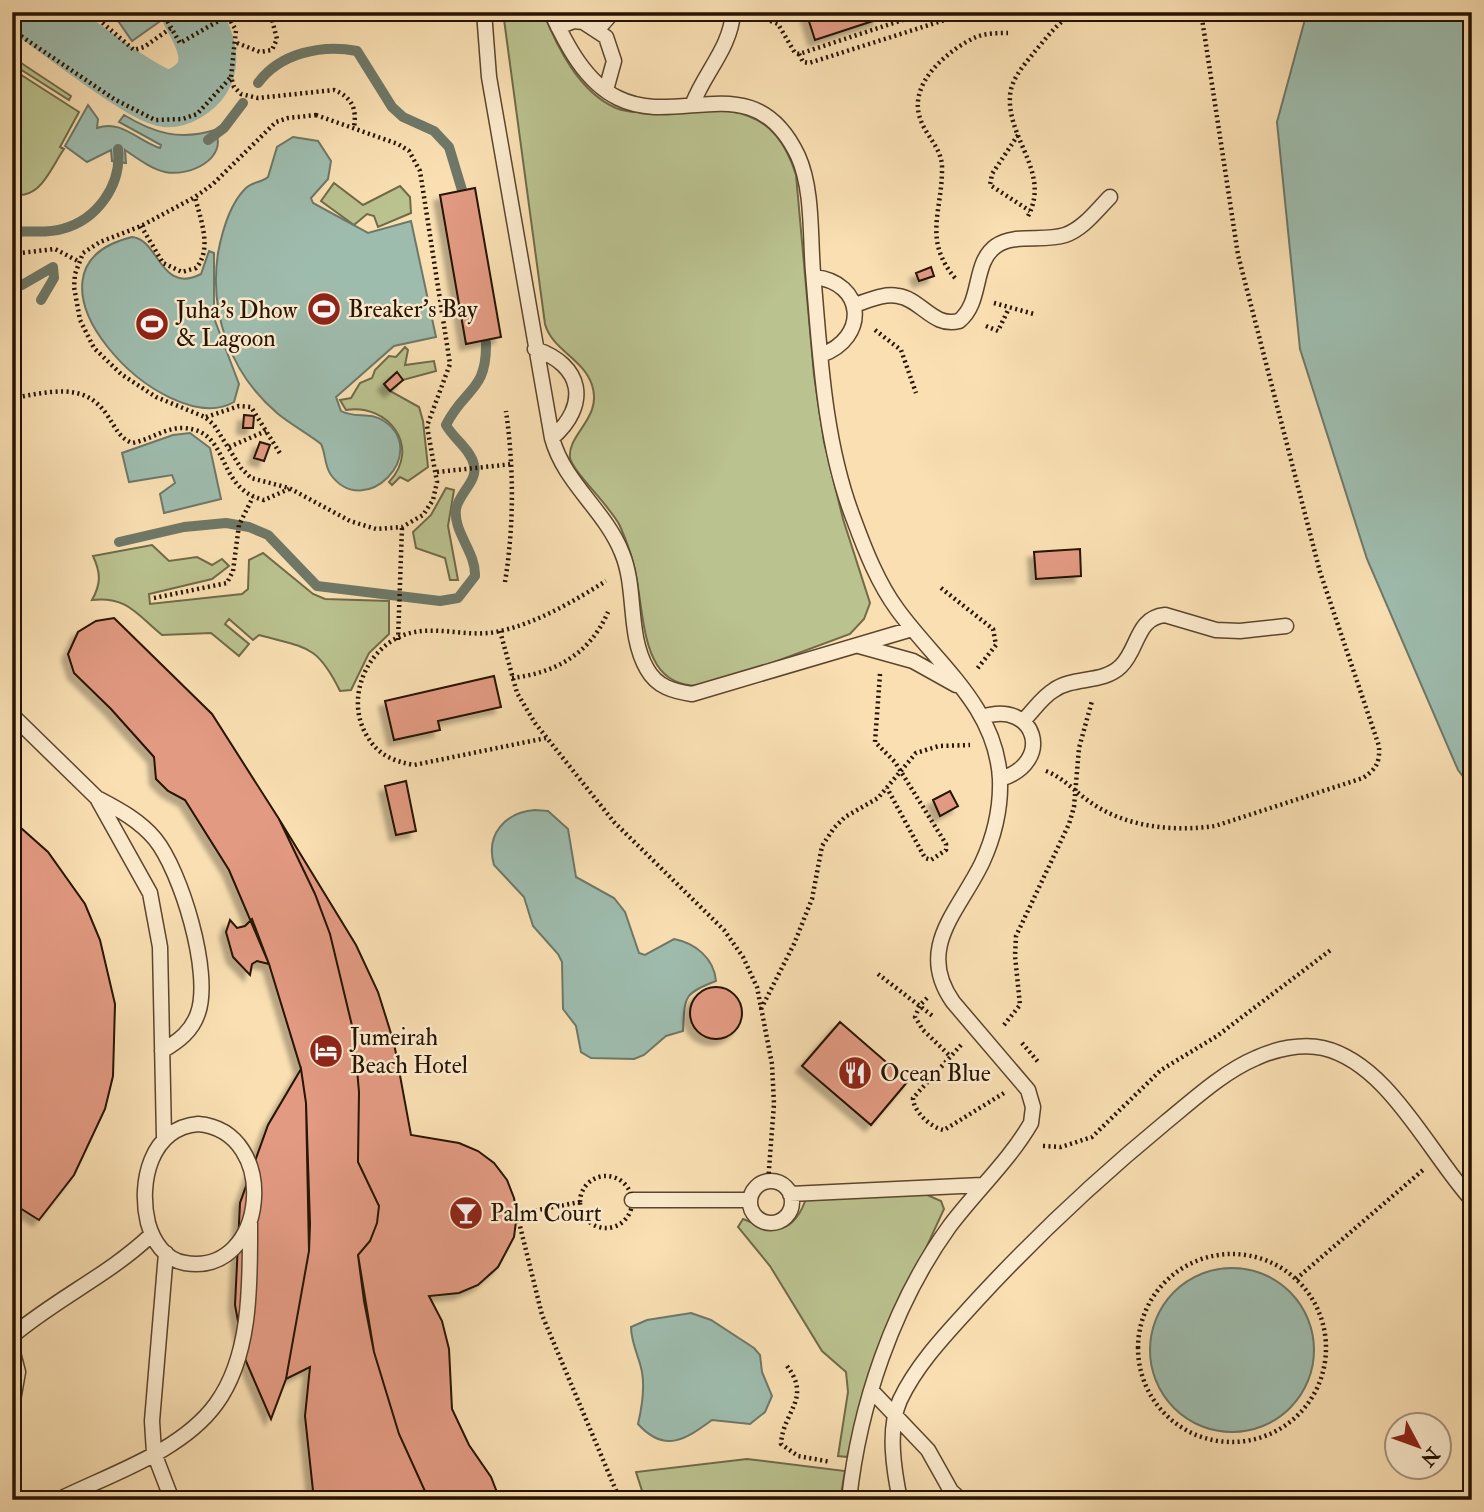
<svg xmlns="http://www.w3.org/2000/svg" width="1484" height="1512" font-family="'IM FELL Double Pica',serif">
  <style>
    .green { fill: #bac28f; stroke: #706a48; stroke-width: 2 }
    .water { fill: #9ebcae; stroke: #6e7868; stroke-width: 2 }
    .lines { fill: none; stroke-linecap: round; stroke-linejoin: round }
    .stream { stroke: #6e7868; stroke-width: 10 }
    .river { stroke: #9ebcae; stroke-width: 58 }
    .building { fill: #e29a82; stroke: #261200; stroke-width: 2; filter: url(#shadow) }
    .service-casing { stroke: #5b452c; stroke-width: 17 }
    .path { stroke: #261200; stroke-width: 4.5; stroke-dasharray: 2 3.5; stroke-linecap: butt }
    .service { stroke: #fbeacd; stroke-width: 14 }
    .labels { text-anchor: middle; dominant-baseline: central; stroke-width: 5; stroke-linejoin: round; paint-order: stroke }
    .poi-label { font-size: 24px; fill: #261200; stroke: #fbeacd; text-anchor: start }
  </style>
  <defs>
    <filter id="shadow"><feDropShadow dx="-6" dy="6" stdDeviation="2" flood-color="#0004"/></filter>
  </defs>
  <rect width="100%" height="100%" fill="#f9dfb2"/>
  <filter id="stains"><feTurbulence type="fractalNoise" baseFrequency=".00286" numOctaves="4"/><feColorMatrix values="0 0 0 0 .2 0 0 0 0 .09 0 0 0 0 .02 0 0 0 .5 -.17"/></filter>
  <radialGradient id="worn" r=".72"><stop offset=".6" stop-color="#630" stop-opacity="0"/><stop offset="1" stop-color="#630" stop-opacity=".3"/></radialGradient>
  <!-- green -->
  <path class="green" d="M503 12H543C557 47 579 92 616 108 631 114 648 112 663 111 727 108 774 103 796 175L814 375 824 442 843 519 870 603 864 619 850 634 715 684C644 697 646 633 637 581 634 562 628 544 620 526 611 507 572 471 570 458 567 434 603 418 592 385 583 358 552 350 545 324Z
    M12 57 71 96 69 100 12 64Z
    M12 69 79 112 60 147 64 149C50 169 40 201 12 194Z
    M334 183 363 205 400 186 410 197 411 213 378 227 374 216 367 214 354 225 321 201Z
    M405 347 408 350 405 365 434 361 436 371 403 380 396 373 384 384 390 391 419 407 423 421 428 467 408 481 400 477 392 485 389 482C422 447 388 403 346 410L340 400 351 398 360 383 372 378 375 370 389 356 396 357Z
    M446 488 454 490 448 526 458 580H450L445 558 416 548 413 532 431 515Z
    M152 545 169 561 197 557 212 565 222 559 229 566 212 579 149 594 150 604 242 594 248 589 249 560 263 553 313 594 325 599 389 601V634L369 653 351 690 340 691C317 644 306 648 259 635L253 640 229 619 225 624 249 644 239 656 211 633 162 635C138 616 128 596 92 600 101 584 101 573 93 556Z
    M925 1194 941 1201 944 1209 875 1359 847 1457 838 1456 848 1392 846 1372 822 1351 770 1266 738 1227 743 1219C777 1233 794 1235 807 1196Z
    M747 1459 845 1471 840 1500H645L636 1472Z"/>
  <!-- water -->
  <path class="water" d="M112 12H153L159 22 132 41Z
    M1307 12H1472V788L1458 770 1367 559 1300 349 1277 122Z
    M88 105 98 119 97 128C121 119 138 141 160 148L161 145 119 122 124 115C154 133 179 141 215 130 229 159 189 177 165 172 151 169 137 158 125 150L126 163 112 161 111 150 87 162 65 146Z
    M293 137 318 141 331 161 328 179 311 198 313 203 368 233 411 221 436 337 394 346 336 397 341 411C355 419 370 411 384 421 431 453 365 521 331 475 324 465 326 454 321 444 307 433 290 424 277 413 230 373 209 313 218 253 222 232 230 204 245 189 251 182 261 183 268 177L277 147Z
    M132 237C159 239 160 295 201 274L209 251 214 253V318L239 384 234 402C164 442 0 269 132 237Z
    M190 433 210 448 221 499 164 513 160 494 175 483 172 475 129 482 122 453 173 435Z
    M535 810 548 811 568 829 576 877 614 898 625 912 639 953 645 955 674 939C695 943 714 958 716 981 682 994 685 997 683 1031L666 1036 644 1055 634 1059 591 1058 581 1052 576 1026 563 1009 562 962 558 954 533 926 524 897 494 865C485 834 506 812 535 810Z
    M1150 1350a82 82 0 1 1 164 0a82 82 0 1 1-164 0Z
    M691 1313 711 1320 754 1348 760 1355 762 1372 772 1396 765 1412 750 1424 712 1420C686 1439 665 1454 638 1424 642 1407 645 1389 642 1372 639 1356 631 1343 631 1327L647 1320Z"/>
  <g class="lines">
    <!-- stream -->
    <path class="stream" d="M258 83C280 53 322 44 357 51L392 107 403 117 434 131 449 147 462 190
      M208 140 224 128 243 103
      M12 232C29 230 46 234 62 229 97 220 122 185 118 149
      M12 286 22 285 53 267 54 278 41 300
      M119 542 184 527 226 523 249 527 268 535 317 586 440 601 458 598 475 576C476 552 453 532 456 509 459 493 478 481 474 465 471 450 453 438 446 425 464 388 487 392 486 343"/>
    <!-- river -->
    <path class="river" d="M34 12C56 28 146 97 165 98 178 100 195 89 202 78 215 57 201 31 190 12"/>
  </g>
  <!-- building -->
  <path class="building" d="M806 12H877L879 19 815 40Z
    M475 188 501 337 466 344 440 195Z
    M931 267 934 276 919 281 916 273Z
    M397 372 403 380 390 391 384 384Z
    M244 415 254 416 253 428H243Z
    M260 442 270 445 264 461 254 458Z
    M1080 549 1081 576 1036 579 1034 552Z
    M114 618 212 714 279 819 315 894 330 934 354 1034 359 1092 358 1162 379 1206 377 1223 370 1241 358 1255 364 1301 374 1352 399 1434 429 1500H314L305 1416 310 1367 286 1379 309 1251 310 1224 306 1103 301 1069 269 964 229 870 185 800 168 791 156 779 154 757 111 709 74 673 68 654 78 632 96 621Z
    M494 676 501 707 438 721 440 730 394 740 385 701Z
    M406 781 416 831 396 835 385 786Z
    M950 791 958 806 940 816 933 800Z
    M279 819 356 945 378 992 394 1043 411 1135 459 1143 478 1151 494 1163 507 1180 514 1198 517 1214 514 1237 498 1267 478 1285 459 1293 429 1296 442 1321 449 1349 452 1409 469 1445 491 1477 500 1500H429L399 1434 374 1352 358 1255 370 1241 377 1223 379 1206 358 1162 359 1092 354 1034 330 934 315 894Z
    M12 820 48 852 85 904 100 940 115 1004 113 1076 105 1109 74 1175 39 1220 12 1203Z
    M252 919 269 964 257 961 252 964 250 975 233 957 226 932 230 920 237 928 245 926Z
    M690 1013a26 26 0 1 1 52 0a26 26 0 1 1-52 0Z
    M840 1022 908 1081 871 1125 802 1066Z
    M301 1069 306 1103 309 1251 286 1379 271 1419 245 1359 235 1305 240 1203 268 1125Z"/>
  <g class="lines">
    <!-- service casing -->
    <g class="service-casing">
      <path id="service" d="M484 12 489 77 552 438C564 483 605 510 622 553 637 589 627 634 647 669 657 687 673 691 692 694L912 629
        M551 12C566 44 585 82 618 98 680 129 754 63 798 156 813 189 810 236 813 272 820 354 824 443 854 520 865 550 878 583 897 609 936 663 996 706 1000 779 1001 808 994 837 982 863 959 911 915 948 953 1002L1028 1090 1033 1107 1031 1123C1009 1161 975 1192 949 1227 893 1305 859 1406 849 1500
        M558 27 574 21 583 22 606 37 614 61 606 90
        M598 29 613 12
        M693 103C705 72 731 47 733 12
        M814 277C865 282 869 338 821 355
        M854 305C868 301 883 293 898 296 921 299 933 328 959 321 983 302 972 263 996 246 1014 233 1044 242 1065 235 1083 229 1096 211 1110 197
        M535 349C583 365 590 405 552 438
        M859 646 913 661 956 685
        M12 715 97 798 150 893 160 947 164 1137
        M982 717C1036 699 1055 763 1000 779
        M1023 721C1033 711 1042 697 1054 690 1074 676 1103 684 1121 666 1139 648 1136 618 1165 615L1216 630 1240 631 1286 626
        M99 799C120 810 140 821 155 839 181 871 212 973 198 1013 192 1031 179 1041 162 1051
        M198 1124C281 1131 268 1277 185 1263 165 1260 153 1241 148 1223 138 1182 151 1128 198 1124Z
        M750 1202a21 21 0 1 1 42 0a21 21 0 1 1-42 0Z
        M790 1194 982 1185
        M632 1200H750
        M166 1253 152 1421 154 1453 172 1500
        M12 1336C57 1298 109 1275 151 1235
        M12 1349 18 1372 12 1406
        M871 1390 928 1450 951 1491 961 1500
        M58 1500C110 1474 181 1452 216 1404 252 1355 250 1281 250 1223
        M900 1500C894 1471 887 1429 900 1400 918 1362 949 1331 977 1300 1036 1236 1098 1178 1166 1122 1193 1100 1223 1072 1256 1058 1275 1049 1302 1043 1323 1048 1388 1063 1429 1153 1472 1200"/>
    </g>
    <!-- path -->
    <path class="path" d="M90 12 134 50 144 47 171 28
      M162 12 180 43 227 16
      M225 12 236 30 231 77 234 87 241 94 258 98 334 90C352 97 357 109 354 127
      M755 15 778 24 795 53 799 54 927 12
      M12 30 114 99 155 120 183 119 197 114 231 77
      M237 43 260 52 272 50 277 39 270 12
      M799 54 803 62 809 63 970 12
      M316 115 398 144 409 151 420 171 450 364 427 426 437 482 433 500 423 515 402 527 376 529 350 521 289 488 251 478 241 468 214 425 205 417 156 397 121 374 94 348 80 320 74 287 75 274 83 253 100 242 141 226 195 197 213 184 276 122 288 118Z
      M1018 135 992 174 990 185 1030 211
      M1028 216C1051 173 1007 139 1010 96 1011 78 1026 63 1036 50 1048 36 1058 22 1075 12
      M141 226 163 263 182 272 196 268C213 249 200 218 195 197
      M12 254 55 249 78 261
      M955 278C922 239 943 210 942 166 941 147 925 135 920 118 908 83 948 50 976 37 986 33 997 33 1008 33
      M994 303 1034 314
      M986 326 998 331 1009 308
      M875 330 901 350 916 393
      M12 398C47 393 84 380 107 415 115 426 118 437 132 443 150 440 166 427 184 428 232 431 214 488 264 500L289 489
      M206 417 239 406 251 407 281 455
      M229 447 266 431
      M437 472 513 464
      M505 582C514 526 514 468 506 411
      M941 588 993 629 996 645 977 669
      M154 598 227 583 233 571 239 525 253 497
      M500 631 517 693 535 723 614 822 724 930 743 957 757 987 772 1064 774 1104 768 1182
      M398 640 402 527
      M880 674 875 742 895 762 946 844V850L931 860 925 858 887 788
      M512 678C555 673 590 654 608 612
      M546 738 414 765C393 761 378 755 367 736 343 697 369 640 415 632 443 627 472 638 500 631 537 623 574 601 606 581
      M1046 771C1064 778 1075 792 1090 802 1125 827 1173 832 1215 826L1363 778C1376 769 1380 763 1379 746L1320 572 1238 255 1201 12
      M878 974 934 1017
      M927 998 920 1005 915 1017 923 1030 950 1056
      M761 1009 794 944 812 899 822 846 834 828 845 817 878 798 916 753 939 746 970 745
      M1004 1025 1020 1005 1015 956 1016 936 1069 824 1074 807 1079 748 1092 701
      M1022 1043 1039 1063
      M961 1045 913 1098C913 1111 931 1128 944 1130L1004 1093
      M1043 1146 1061 1147 1092 1137 1161 1070 1217 1036 1332 949
      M580 1202a26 26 0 1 1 52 0a26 26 0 1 1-52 0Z
      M580 1202 517 1214 542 1315 620 1500
      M1138 1348a94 94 0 1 1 188 0a94 94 0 1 1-188 0Z
      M1296 1279 1423 1170
      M787 1366C812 1399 783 1411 781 1444L798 1456 831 1462"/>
    <!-- service -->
    <use href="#service" class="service"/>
  </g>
  <!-- icons -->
  <defs>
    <g id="stadium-disc" transform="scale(1.75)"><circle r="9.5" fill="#8f2418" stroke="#fbeacd"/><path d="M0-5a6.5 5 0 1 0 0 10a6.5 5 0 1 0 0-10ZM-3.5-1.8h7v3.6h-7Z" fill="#fff"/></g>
    <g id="hotel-disc" transform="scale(1.75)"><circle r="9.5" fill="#8f2418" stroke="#fbeacd"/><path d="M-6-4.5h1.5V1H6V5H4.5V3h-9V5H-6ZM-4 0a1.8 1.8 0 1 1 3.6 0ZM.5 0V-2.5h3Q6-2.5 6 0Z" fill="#fff"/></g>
    <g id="restaurant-disc" transform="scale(1.75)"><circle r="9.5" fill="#8f2418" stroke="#fbeacd"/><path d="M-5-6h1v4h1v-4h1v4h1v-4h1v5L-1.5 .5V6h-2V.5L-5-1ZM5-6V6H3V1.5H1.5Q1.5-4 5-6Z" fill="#fff"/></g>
    <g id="bar-disc" transform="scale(1.75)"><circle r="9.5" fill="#8f2418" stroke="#fbeacd"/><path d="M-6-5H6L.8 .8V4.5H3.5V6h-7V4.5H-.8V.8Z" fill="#fff"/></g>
  </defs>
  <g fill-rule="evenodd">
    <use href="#stadium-disc" x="324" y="309"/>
    <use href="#stadium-disc" x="152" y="324"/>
    <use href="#hotel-disc" x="326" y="1051"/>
    <use href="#restaurant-disc" x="855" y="1073"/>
    <use href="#bar-disc" x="466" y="1213"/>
  </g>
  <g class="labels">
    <!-- poi labels -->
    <g class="poi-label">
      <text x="348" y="309">Breaker's Bay</text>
      <text x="176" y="310">Juha’s Dhow<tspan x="176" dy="28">&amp; Lagoon</tspan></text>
      <text x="350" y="1037">Jumeirah<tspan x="350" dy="28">Beach Hotel</tspan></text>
      <text x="880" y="1073">Ocean Blue</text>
      <text x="490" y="1213">Palm Court</text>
    </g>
  </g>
  <!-- margin -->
  <rect width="1484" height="1512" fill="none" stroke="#f9dfb2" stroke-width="42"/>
  <rect x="14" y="14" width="1456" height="1484" fill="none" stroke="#261200" stroke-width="3.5"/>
  <rect x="21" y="21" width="1442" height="1470" fill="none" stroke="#261200" stroke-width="2"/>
  <!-- north arrow -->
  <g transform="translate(1418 1446) rotate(131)"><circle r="33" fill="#fbeacd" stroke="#a6947b" stroke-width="2"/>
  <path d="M0-5L12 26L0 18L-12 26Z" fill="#8f2418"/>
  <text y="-10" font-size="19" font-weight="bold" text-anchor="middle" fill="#261200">N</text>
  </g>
  <rect width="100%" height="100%" filter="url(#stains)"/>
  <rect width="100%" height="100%" fill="url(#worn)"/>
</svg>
